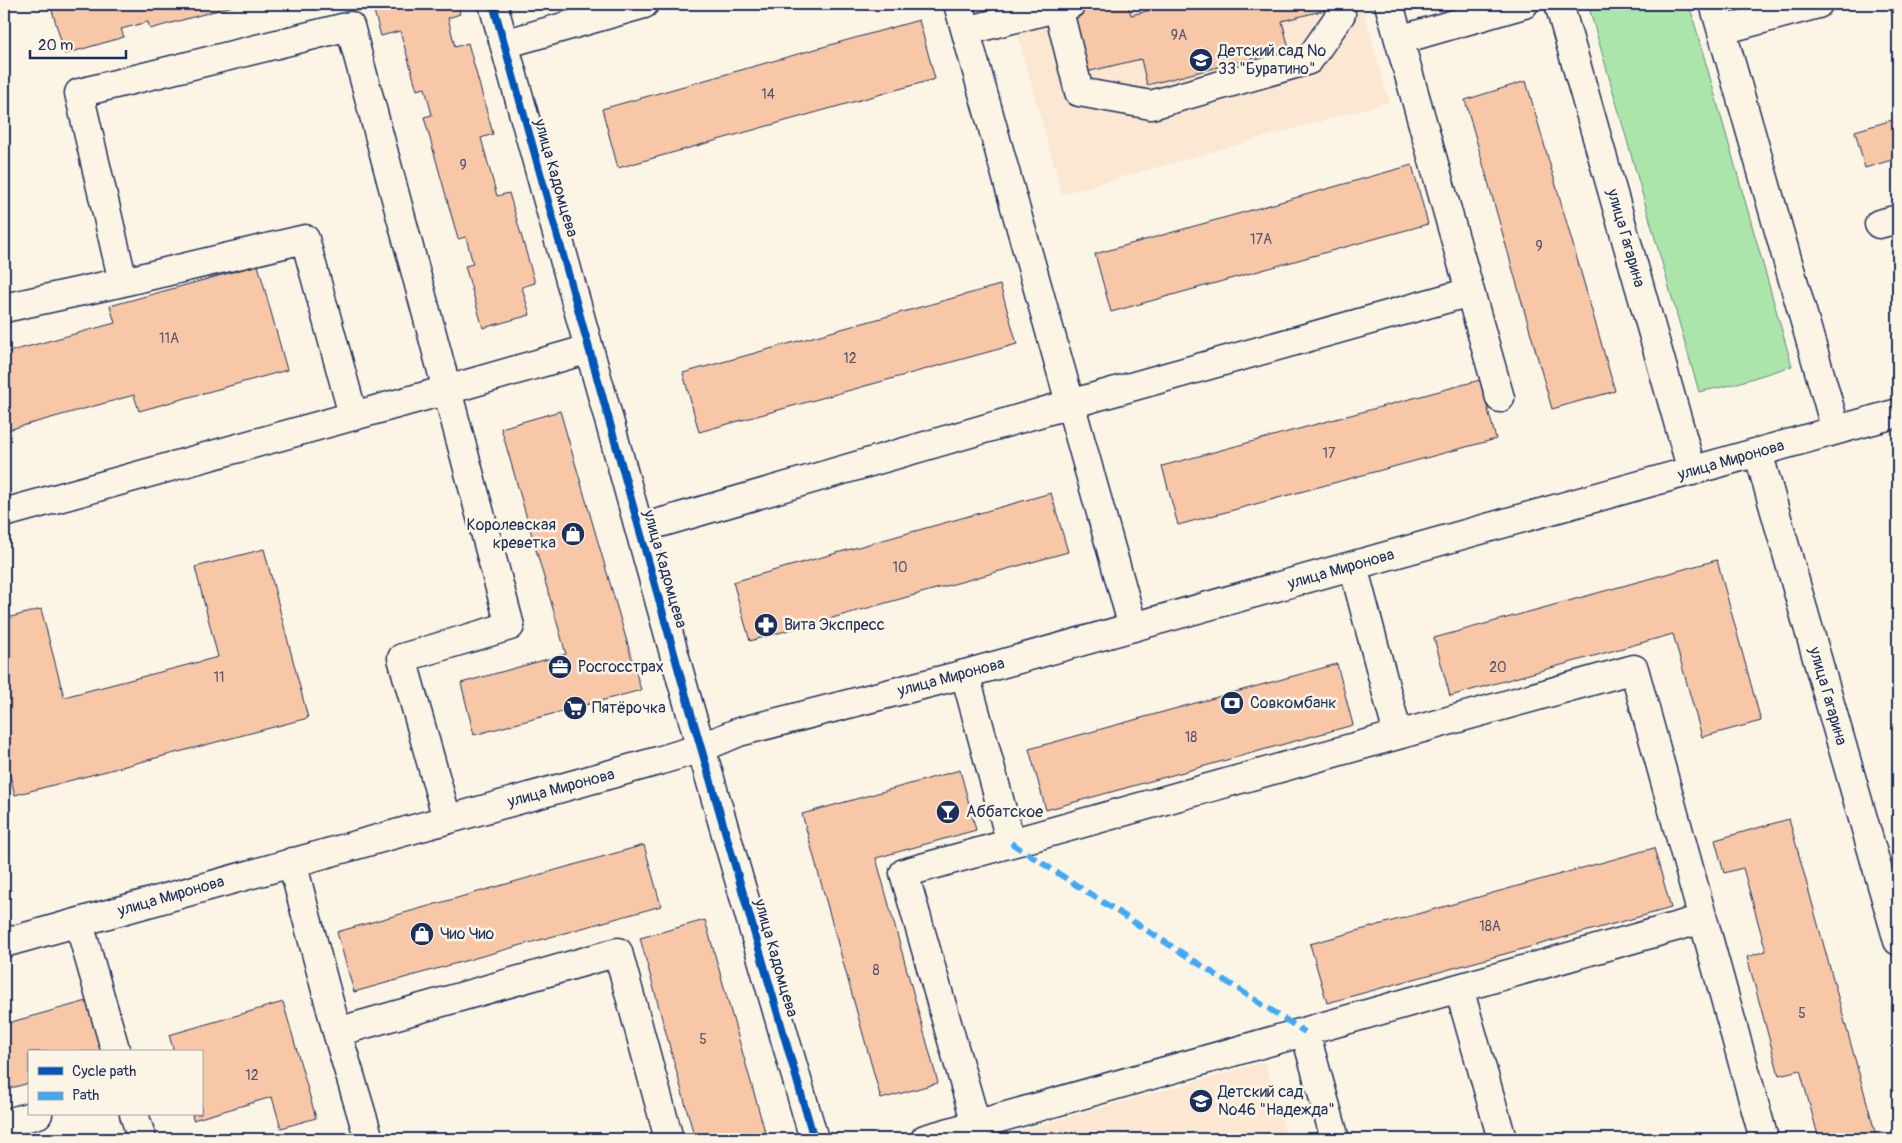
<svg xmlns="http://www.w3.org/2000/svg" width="1902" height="1143" font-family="Pangolin,sans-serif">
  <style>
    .built { fill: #fbe7d2 }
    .green { fill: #abe5aa; stroke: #638a84 }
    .building { fill: #f8c7a7; stroke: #1b2f5e }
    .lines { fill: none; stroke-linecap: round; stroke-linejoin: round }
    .minor-casing { stroke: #1b2f5e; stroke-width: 31 }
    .major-casing { stroke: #1b2f5e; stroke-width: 31 }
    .minor { stroke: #fcf5e5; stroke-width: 28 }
    .major { stroke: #fcf5e5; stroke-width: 28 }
    .quiet { stroke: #3fa9f5; stroke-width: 6; stroke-dasharray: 12 6; stroke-linecap: butt }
    .cycleway-casing { stroke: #fcf5e5; stroke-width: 11 }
    .cycleway { stroke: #0057b8; stroke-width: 8 }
    .labels { text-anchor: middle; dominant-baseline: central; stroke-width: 5; stroke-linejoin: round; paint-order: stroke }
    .number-label { font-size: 14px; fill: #525570 }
    .poi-label { font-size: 16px; fill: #1b2f5e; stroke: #fcf5e5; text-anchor: start }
    .street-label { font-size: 16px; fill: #1b2f5e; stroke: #fcf5e5 }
  </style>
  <rect width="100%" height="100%" fill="#fcf5e5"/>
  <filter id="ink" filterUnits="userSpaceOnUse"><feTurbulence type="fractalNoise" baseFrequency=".02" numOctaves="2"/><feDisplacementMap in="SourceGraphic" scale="10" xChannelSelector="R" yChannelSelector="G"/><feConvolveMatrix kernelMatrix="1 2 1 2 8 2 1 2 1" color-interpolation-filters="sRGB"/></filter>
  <g filter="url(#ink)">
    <!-- built -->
    <path class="built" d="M1009 4H1362L1389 102 1062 194Z
      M1265 1062 1287 1139H989Z"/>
    <!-- green -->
    <path class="green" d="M1588 4H1689L1792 366 1731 385 1699 392Z"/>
    <!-- building -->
    <path class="building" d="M62 4H240L150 29 148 22 121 29 124 37 65 54 51 7Z
      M372 4H458L460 14 448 18 455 47 468 43 493 134 481 138 497 196 509 193 535 283 522 287 530 315 483 328 465 266 473 264 466 237 458 239 424 117 432 115 425 88 417 90 400 31 381 36Z
      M1101 4H1128L1131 15 1175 4H1332L1333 8 1282 21 1289 49 1147 85 1141 59 1082 73 1067 12Z
      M919 20 935 79 618 168 602 109Z
      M1526 81 1615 391 1552 409 1465 100Z
      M1896 119 1898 127V158L1865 168 1855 131Z
      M1412 165 1428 224 1111 312 1095 254Z
      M258 265 287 370 139 411 134 395 4 431V353L115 323 110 306Z
      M1000 285 1017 344 699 432 683 373Z
      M1480 380 1496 439 1178 525 1162 466Z
      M560 411 641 690 474 735 461 683 566 654 501 428Z
      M1051 493 1068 552 750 641 733 582Z
      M264 549 308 718 15 795 4 753V619L41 609 64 697 218 657 195 567Z
      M1717 560 1761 721 1702 737 1673 634 1450 696 1434 638Z
      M1337 664 1353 725 1046 810 1029 749Z
      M960 770 976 830 876 858 938 1083 881 1099 802 814Z
      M1789 819 1877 1139H1819L1800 1070 1779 1075 1747 957 1766 951 1743 868 1724 873 1715 840Z
      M644 845 661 906 354 992 337 932Z
      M1654 848 1671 908 1327 1003 1310 944Z
      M705 920 767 1139H695L640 938Z
      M94 999 109 1052H29V1083L4 1090V1024Z
      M283 1002 316 1118 281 1128 272 1097 193 1120 192 1114H201V1052H174L169 1035Z
      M318 1133 320 1139H296Z"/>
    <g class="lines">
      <!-- minor casing -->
      <g class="minor-casing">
        <path id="minor" d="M493 4 682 682 814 1139
          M958 4 1133 627
          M1389 4 1500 398
          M1058 7 1079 92 1151 105 1309 60 1341 14 1339 4
          M1722 30 1818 4
          M966 31 1071 4
          M1399 40 1524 4
          M504 44 644 4
          M1879 224 1898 219
          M4 308 123 282
          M353 415 305 239 123 282 79 93 350 26 447 390 589 349
          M4 513 447 390 510 626 402 658 447 819
          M639 529 1070 404 1470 292
          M1353 566 1398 735
          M965 674 1011 843
          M292 862 337 1032 618 952 669 1139
          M1703 919 1764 1139
          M79 923 116 1052
          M337 1032 369 1139
          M1305 1032 1335 1139
          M134 1114 142 1139
          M4 1124 38 1114
          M976 1124 904 873 1634 669 1703 919 1459 988
          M925 1139 1459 988 1502 1139"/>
      </g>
      <!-- major casing -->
      <g class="major-casing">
        <path id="major" d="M1559 4 1692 471
          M1714 4 1836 430
          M1758 452 1898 941
          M4 943 658 761 701 748 739 732 965 674 1898 413"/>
      </g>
      <!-- minor -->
      <use href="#minor" class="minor"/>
      <!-- major -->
      <use href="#major" class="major"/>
      <!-- quiet -->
      <path class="quiet" d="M1011 843 1305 1032"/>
      <!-- cycleway casing -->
      <g class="cycleway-casing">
        <path id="cycleway" d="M493 4 682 682 814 1139"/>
      </g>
      <!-- cycleway -->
      <use href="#cycleway" class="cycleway"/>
    </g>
  </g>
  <!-- icons -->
  <defs>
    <g id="school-disc" transform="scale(1.25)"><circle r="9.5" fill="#1b2f5e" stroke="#fcf5e5"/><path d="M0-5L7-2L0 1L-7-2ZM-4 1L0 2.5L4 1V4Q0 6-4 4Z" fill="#fff"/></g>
    <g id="shop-disc" transform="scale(1.25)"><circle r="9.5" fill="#1b2f5e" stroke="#fcf5e5"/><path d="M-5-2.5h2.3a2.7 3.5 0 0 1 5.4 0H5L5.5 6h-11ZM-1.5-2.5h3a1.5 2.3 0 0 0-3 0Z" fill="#fff"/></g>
    <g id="pharmacy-disc" transform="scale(1.25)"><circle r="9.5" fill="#1b2f5e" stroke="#fcf5e5"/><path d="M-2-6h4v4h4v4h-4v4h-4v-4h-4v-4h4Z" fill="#fff"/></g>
    <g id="office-disc" transform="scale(1.25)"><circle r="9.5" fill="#1b2f5e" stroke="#fcf5e5"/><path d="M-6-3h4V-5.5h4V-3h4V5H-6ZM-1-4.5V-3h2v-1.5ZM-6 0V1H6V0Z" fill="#fff"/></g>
    <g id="bank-disc" transform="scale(1.25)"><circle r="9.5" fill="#1b2f5e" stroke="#fcf5e5"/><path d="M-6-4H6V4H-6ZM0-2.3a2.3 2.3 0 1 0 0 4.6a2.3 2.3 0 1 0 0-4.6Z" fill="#fff"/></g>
    <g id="supermarket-disc" transform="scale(1.25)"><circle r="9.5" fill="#1b2f5e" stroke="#fcf5e5"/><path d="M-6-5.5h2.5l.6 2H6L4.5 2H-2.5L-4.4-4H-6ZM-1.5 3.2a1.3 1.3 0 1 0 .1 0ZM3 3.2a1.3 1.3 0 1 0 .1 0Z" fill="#fff"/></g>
    <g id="bar-disc" transform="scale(1.25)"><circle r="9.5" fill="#1b2f5e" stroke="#fcf5e5"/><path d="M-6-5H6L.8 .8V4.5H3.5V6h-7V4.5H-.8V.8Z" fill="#fff"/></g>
  </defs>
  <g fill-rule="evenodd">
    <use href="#school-disc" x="1201" y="60"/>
    <use href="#shop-disc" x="573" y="534"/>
    <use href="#pharmacy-disc" x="766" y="625"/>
    <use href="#office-disc" x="560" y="667"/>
    <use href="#bank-disc" x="1232" y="703"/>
    <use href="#supermarket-disc" x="575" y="708"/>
    <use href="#bar-disc" x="948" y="812"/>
    <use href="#shop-disc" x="422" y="934"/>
    <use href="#school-disc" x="1201" y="1101"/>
  </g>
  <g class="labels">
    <!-- number labels -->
    <g class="number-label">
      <text x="1179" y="35">9А</text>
      <text x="768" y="94">14</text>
      <text x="463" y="165">9</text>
      <text x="1261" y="239">17А</text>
      <text x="1539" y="246">9</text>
      <text x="169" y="338">11А</text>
      <text x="850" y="358">12</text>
      <text x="1329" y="453">17</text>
      <text x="900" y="567">10</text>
      <text x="1498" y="667">20</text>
      <text x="219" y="677">11</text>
      <text x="1191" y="737">18</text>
      <text x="1490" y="926">18А</text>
      <text x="876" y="970">8</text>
      <text x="1802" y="1013">5</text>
      <text x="703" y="1039">5</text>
      <text x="252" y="1075">12</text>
    </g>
    <!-- poi labels -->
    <g class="poi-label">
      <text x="1218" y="51">Детский сад №<tspan x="1218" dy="18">33 "Буратино"</tspan></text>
      <text x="556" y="525" text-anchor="end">Королевская<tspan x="556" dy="18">креветка</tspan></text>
      <text x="784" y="625">Вита Экспресс</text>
      <text x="578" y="667">Росгосстрах</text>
      <text x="1250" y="703">Совкомбанк</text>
      <text x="592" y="708">Пятёрочка</text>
      <text x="966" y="812">Аббатское</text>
      <text x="440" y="934">Чио Чио</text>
      <text x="1218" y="1092">Детский сад<tspan x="1218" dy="18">№46 "Надежда"</tspan></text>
    </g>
    <!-- street labels -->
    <g class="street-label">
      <text transform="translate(556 178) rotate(74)">улица Кадомцева</text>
      <text transform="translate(1626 238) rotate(74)">улица Гагарина</text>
      <text transform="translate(1731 460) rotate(-16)">улица Миронова</text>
      <text transform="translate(665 569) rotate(74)">улица Кадомцева</text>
      <text transform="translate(1341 569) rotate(-16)">улица Миронова</text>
      <text transform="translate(951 677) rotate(-15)">улица Миронова</text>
      <text transform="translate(1828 696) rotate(74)">улица Гагарина</text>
      <text transform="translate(561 788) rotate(-15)">улица Миронова</text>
      <text transform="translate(171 896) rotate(-16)">улица Миронова</text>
      <text transform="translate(776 958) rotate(74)">улица Кадомцева</text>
    </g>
  </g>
  <!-- margin -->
  <rect width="1902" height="1143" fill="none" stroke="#fcf5e5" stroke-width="20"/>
  <rect x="10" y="10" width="1882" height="1123" fill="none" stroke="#1b2f5e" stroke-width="2" filter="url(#ink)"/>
  <!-- legend -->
  <rect x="28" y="1050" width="175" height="65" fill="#fcf5e5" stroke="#a2a6af"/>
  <rect x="38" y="1067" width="25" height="8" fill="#0057b8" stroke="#a2a6af"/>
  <text x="72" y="1076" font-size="15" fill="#1b2f5e">Cycle path</text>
  <rect x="38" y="1092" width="25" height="8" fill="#3fa9f5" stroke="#a2a6af"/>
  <text x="72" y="1100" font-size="15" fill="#1b2f5e">Path</text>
  <!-- scale -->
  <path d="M30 50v8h96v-8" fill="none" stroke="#1b2f5e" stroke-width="2.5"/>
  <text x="38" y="50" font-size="15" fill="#1b2f5e" stroke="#fcf5e5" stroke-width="4" paint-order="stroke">20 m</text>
</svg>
